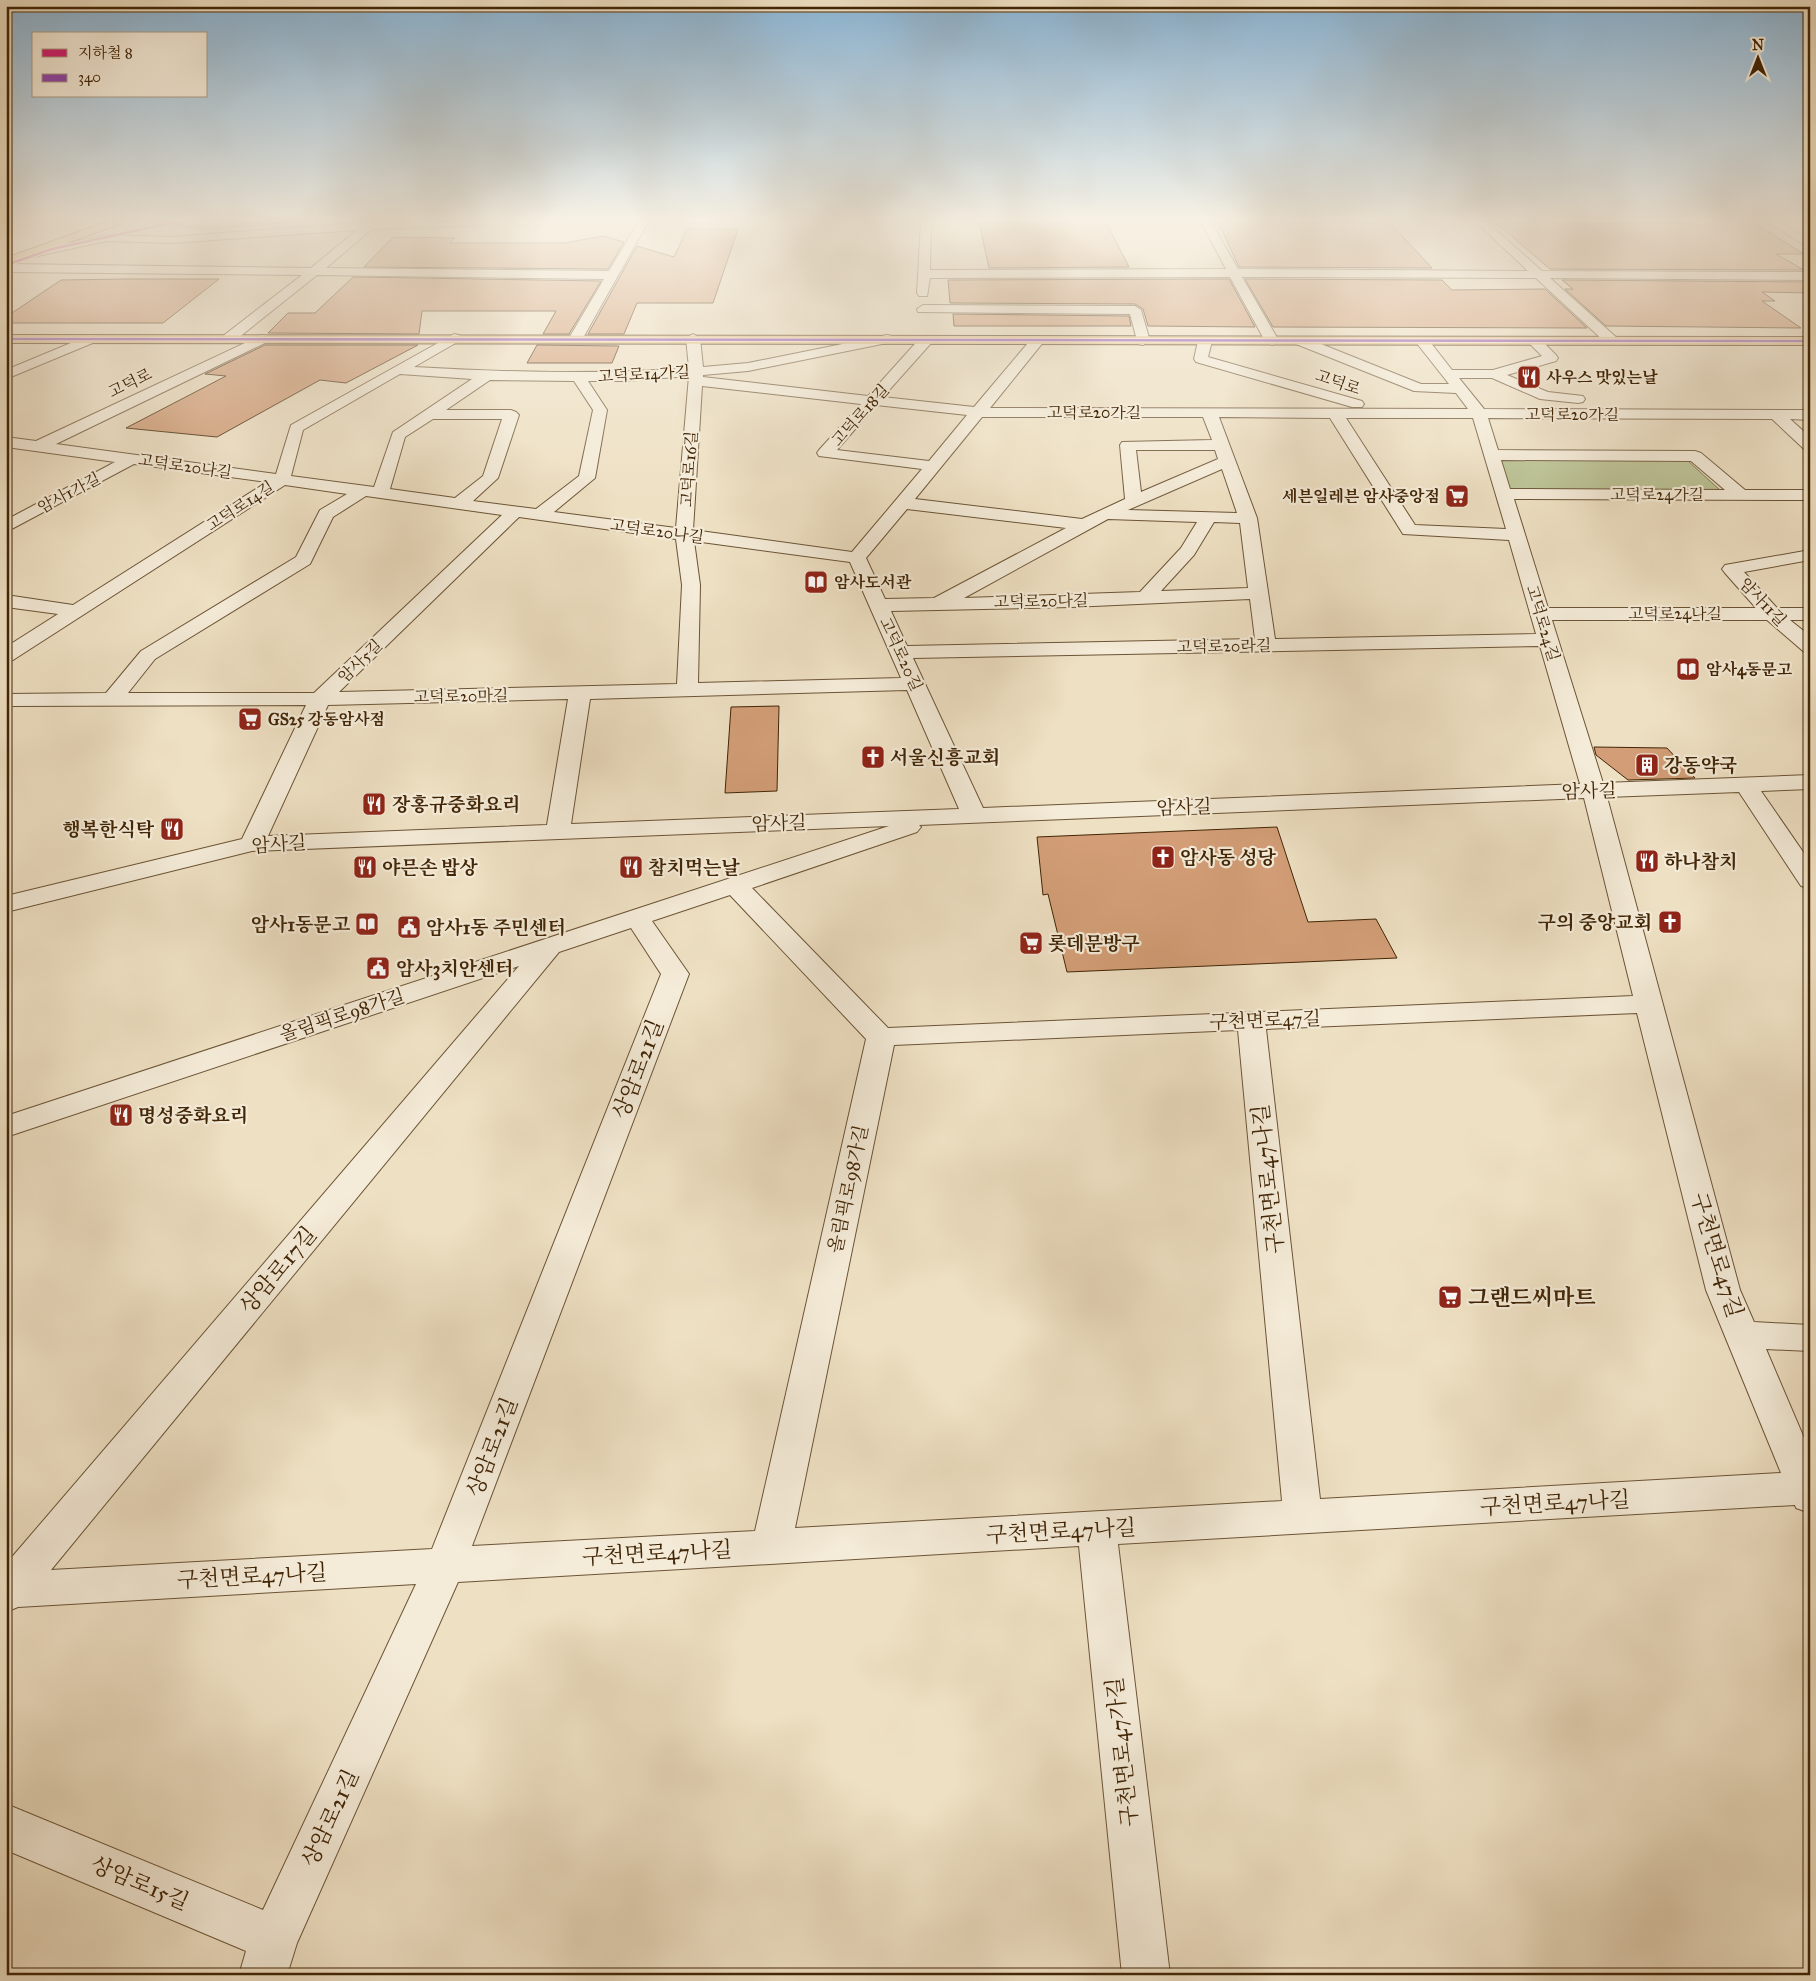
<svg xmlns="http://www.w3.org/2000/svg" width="1816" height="1981" font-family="'IM FELL Great Primer','Noto Serif KR',serif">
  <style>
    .green { fill: #b9c293; stroke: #7d744c }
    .building { fill: #d39e77; stroke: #412506 }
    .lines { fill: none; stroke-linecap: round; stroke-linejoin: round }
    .minor-casing { stroke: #6c5435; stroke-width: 2 }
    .major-casing { stroke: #412506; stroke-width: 2 }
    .path { stroke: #412506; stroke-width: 1; stroke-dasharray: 0.5 1; stroke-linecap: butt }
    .minor { fill: #f4ebd8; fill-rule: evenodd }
    .major { fill: #e7c082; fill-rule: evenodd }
    .bus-1-casing { stroke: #f4ebd8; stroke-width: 4.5 }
    .bus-1 { stroke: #8e44ad; stroke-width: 2.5 }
    .metro-1-casing { stroke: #f4ebd8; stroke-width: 4.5 }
    .metro-1 { stroke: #d11d70; stroke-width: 2.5 }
    .labels { text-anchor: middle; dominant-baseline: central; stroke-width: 4.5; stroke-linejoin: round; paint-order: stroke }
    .far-street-label { font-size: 16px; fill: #412506; stroke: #f4ebd8 }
    .far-poi-label { font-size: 16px; font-weight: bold; fill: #412506; stroke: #f4ebd8; text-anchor: start }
    .poi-label { font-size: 19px; font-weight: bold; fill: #412506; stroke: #f4ebd8; text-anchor: start }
    .street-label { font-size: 19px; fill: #412506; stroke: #f4ebd8 }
    .near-street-label { font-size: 22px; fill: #412506; stroke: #f4ebd8 }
    .near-poi-label { font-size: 22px; font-weight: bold; fill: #412506; stroke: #f4ebd8; text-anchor: start }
  </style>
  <rect width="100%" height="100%" fill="#eee0c3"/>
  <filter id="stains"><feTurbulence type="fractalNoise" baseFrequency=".004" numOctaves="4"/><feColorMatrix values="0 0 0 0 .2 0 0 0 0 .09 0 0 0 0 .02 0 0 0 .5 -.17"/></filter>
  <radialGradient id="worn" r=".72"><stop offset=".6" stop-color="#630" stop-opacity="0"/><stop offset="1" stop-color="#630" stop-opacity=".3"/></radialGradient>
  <!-- green -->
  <path class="green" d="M163 222H295C265 224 187 235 163 222Z
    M1501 459 1687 460 1721 491 1509 490Z"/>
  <!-- building -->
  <path class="building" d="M979 222H1106L1129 267 989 268Z
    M1218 222H1389L1432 268 1239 267Z
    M1495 222H1559L1562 224 1753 222 1804 254H1776L1804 270 1550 269Z
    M687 229H738L713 303H637L624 334H588L637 246 674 257Z
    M603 236 624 242 608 269 364 267 393 237 455 238 449 243H565Z
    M353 277 601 281 569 334H543L556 311H422L419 334 268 333 288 313H315Z
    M125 279H219L163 323H6V317L61 280Z
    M1229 279 1255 327 1148 326 1143 309 1135 304 950 303 948 280Z
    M1245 279 1442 280 1452 290 1545 289 1587 328 1273 327Z
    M1562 280 1810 282V293L1762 292 1775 301H1762L1801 328 1606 326 1565 289H1573Z
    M953 314 1129 316 1131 326H954Z
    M265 345H418L346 383 320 380 217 437 126 428 226 376 205 374Z
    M537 345 619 346 612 363H527Z
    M779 706 777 791 725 793 731 707Z
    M1594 747 1667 748 1695 778 1628 780 1596 755Z
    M1277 827 1308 922 1376 919 1397 958 1067 972 1048 894 1043 895 1037 837Z"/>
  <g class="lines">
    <!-- minor casing -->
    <g class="minor-casing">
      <path id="minor" d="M368 222H497L492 225 372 229 326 268 609 271 638 222H648L583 338 576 342 569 338 604 279 317 275 233 342H223L221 339 223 336 302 275 6 272V264L311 268 357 230 172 243 106 241 19 260 13 257 19 254 106 235 172 237Z
        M921 222H931L930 270 1226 269 1201 222H1211L1238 269 1528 271 1476 222H1487L1542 271 1810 272V280L1550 278 1617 338 1619 341 1617 344H1607L1536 278 1242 277 1279 341 1272 345 1265 341 1230 277 930 278 927 296H919L917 293Z
        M1768 222H1780L1810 241V249Z
        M923 305 1135 306 1141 310 1150 341 1143 345 1138 344 1130 314 918 312 917 309Z
        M454 334 459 335 461 338 459 341 414 367C506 372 597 375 689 368L686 338 693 334 700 338 703 367 748 363 887 335 892 336 894 339 892 342 887 343 748 371 703 375V377L868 396 922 336H932L934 339 932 342 883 397 974 407 1033 337 1038 336 1045 340 990 408 1468 409 1456 393 1414 391 1296 344 1294 341 1296 338H1306L1421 384H1449L1415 341 1417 338H1427L1452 370H1493L1542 356 1527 341 1534 337 1539 338 1556 355 1558 358 1556 361 1507 375 1548 392 1583 396 1585 399 1583 402 1578 403 1540 399 1492 378H1459L1484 409 1810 410V420L1790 419 1810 437V451L1804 449 1772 419 1488 418 1498 450 1695 451 1701 453 1745 490H1810V500L1514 499 1548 608H1756L1725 573 1722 569 1725 565 1810 550V560L1744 572 1777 608H1810V620H1790L1810 636V653L1803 651 1767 620H1552L1603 783 1810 775V789L1761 791 1810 862V888L1801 886 1739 792 1607 797 1740 1290 1754 1322 1810 1325V1351L1766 1349 1810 1452V1513L1796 1508 1795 1505 1118 1544 1170 1975H1122L1079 1546 458 1582 297 1943 287 1975H239L246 1951 6 1850V1804L263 1910 416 1584 18 1607 6 1612V1564L519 966 6 1137V1116L889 826 252 851 6 912V896L242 839 306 705 6 706V694L106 693 141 651 296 557 320 510 347 494 285 485 13 660 6 662V647L58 614 6 607V595L73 605 267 482 134 464 6 532V520L115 462 6 447V437L36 441 262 335 267 336 269 339 267 342 56 444 276 474 291 425ZM400 374 472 379 393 432 374 487 291 476 303 430ZM689 376 676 528 554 512 595 478 607 410 588 381H626ZM490 380 574 381 593 410 579 476 536 509 473 501 498 478 519 415 516 412 511 410H446ZM702 386 861 404 819 450 817 453 819 456 922 469 852 552 693 530ZM876 405 967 415 929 461 837 450ZM982 417H1203L1212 440 1122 442 1120 445 1125 499 1082 519 915 499ZM1219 417 1330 418 1403 534 1509 540 1536 634 1275 639 1257 518ZM1346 418H1473L1506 529 1415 525ZM433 419H502L483 476 455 498 390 489 405 437ZM1136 450H1215L1218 459 1141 492ZM1501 460 1691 461 1725 490 1510 489ZM1222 469 1237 513 1128 510ZM366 496 502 515 314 693H128L155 659 310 564 333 517ZM907 509 1066 528 934 598 885 599 866 558ZM519 517 676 539 682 585 677 684 339 692ZM1108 519 1197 522 1181 548 1140 592 964 598ZM1214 522 1240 523 1248 588 1161 591 1194 555ZM694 541 850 562 901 678 698 683 700 585ZM1250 599 1255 639 907 646 891 611 1071 607ZM1540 646 1580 784 983 808 913 658ZM907 690 959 809 571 824 590 699ZM568 699 547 825 268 836 328 705ZM1584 798 1633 996 888 1028 752 888 917 832 921 827 919 825ZM730 895 866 1039 755 1531 472 1546 689 974 652 921ZM631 928 661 974 432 1549 51 1570 559 952ZM1637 1013 1706 1290 1781 1473 1320 1499 1266 1029ZM1238 1030 1282 1501 795 1528 894 1045Z
        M90 335 95 336 97 339 95 342 6 379V370Z
        M1205 337 1212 341 1208 357 1362 401 1364 404 1362 407H1352L1196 362 1194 359 1198 341Z"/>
    </g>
    <!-- major casing -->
    <g class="major-casing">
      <path id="major" d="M106 222H121L120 224 6 265V258Z
        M6 335 1810 337V345L6 343Z"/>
    </g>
    <!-- path -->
    <path class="path" d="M666 222H678
      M678 224 721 222
      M517 227 613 224"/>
    <!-- minor -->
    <use href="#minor" class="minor"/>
    <!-- major -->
    <use href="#major" class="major"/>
    <!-- bus-1 casing -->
    <g class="bus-1-casing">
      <path id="bus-1" d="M6 339 1810 341"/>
    </g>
    <!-- bus-1 -->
    <use href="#bus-1" class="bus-1"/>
    <!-- metro-1 casing -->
    <g class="metro-1-casing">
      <path id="metro-1" d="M6 265 52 249 175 222"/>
    </g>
    <!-- metro-1 -->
    <use href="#metro-1" class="metro-1"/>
  </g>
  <!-- sky -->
  <linearGradient id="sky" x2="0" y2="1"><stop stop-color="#8ab6d7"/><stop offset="0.44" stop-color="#f7f1e4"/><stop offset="1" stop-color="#f7f1e4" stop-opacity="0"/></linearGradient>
  <rect width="1816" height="499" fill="url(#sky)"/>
  <!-- icons -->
  <defs>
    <g id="restaurant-square" transform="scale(1.25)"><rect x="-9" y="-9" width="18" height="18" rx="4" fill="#8f2418" stroke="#f4ebd8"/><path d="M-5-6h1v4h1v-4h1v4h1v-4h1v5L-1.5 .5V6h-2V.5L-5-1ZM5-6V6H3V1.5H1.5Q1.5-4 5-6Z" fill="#fff"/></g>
    <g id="supermarket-square" transform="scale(1.25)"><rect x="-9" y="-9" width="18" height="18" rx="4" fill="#8f2418" stroke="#f4ebd8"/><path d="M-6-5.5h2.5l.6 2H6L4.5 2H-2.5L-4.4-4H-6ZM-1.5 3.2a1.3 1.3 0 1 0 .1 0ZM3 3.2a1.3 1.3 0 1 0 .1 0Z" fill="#fff"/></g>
    <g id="library-square" transform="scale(1.25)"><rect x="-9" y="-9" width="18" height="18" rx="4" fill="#8f2418" stroke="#f4ebd8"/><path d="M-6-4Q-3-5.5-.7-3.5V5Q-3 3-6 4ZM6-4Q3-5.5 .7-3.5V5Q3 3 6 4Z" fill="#fff"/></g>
    <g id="church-square" transform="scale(1.25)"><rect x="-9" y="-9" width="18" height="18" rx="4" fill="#8f2418" stroke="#f4ebd8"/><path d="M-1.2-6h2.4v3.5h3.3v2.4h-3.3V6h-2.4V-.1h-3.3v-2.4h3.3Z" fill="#fff"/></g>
    <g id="building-square" transform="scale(1.25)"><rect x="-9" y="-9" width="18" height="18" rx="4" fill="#8f2418" stroke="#f4ebd8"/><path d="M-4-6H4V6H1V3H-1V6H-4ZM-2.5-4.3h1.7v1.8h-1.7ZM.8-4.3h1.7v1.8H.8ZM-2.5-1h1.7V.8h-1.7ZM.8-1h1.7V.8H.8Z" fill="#fff"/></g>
    <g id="civic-square" transform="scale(1.25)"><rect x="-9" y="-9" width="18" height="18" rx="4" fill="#8f2418" stroke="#f4ebd8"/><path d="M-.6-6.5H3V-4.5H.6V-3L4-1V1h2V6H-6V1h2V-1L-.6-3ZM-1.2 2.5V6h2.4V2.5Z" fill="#fff"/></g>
  </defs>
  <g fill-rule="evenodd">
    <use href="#restaurant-square" x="1529" y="377"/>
    <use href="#supermarket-square" x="1457" y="496"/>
    <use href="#library-square" x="816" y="582"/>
    <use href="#library-square" x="1688" y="669"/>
    <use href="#supermarket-square" x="250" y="719"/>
    <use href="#church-square" x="873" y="757"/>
    <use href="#building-square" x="1647" y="765"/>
    <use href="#restaurant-square" x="374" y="804"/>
    <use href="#restaurant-square" x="172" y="829"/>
    <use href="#church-square" x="1163" y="857"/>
    <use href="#restaurant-square" x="1647" y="861"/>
    <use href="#restaurant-square" x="365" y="867"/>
    <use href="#restaurant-square" x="631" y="867"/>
    <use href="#church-square" x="1670" y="922"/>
    <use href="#library-square" x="367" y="924"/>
    <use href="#civic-square" x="409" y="927"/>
    <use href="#supermarket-square" x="1031" y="943"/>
    <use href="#civic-square" x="378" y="968"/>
    <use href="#restaurant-square" x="121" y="1115"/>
    <use href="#supermarket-square" x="1450" y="1297"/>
  </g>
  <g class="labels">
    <!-- far-street labels -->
    <g class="far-street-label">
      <text transform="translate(644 374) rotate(-3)">고덕로14가길</text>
      <text transform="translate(1338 382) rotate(19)">고덕로</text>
      <text transform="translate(130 383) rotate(-26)">고덕로</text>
      <text x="1094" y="412">고덕로20가길</text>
      <text x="1572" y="414">고덕로20가길</text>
      <text transform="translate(860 415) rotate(-48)">고덕로18길</text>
      <text transform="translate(185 466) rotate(8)">고덕로20나길</text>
      <text transform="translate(689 469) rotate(-86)">고덕로16길</text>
      <text transform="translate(69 493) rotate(-28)">암사1가길</text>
      <text x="1657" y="494">고덕로24가길</text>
      <text transform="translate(240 506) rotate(-33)">고덕로14길</text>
      <text transform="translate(657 531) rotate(8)">고덕로20나길</text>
      <text transform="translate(1041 601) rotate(-1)">고덕로20다길</text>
      <text transform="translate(1763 602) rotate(46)">암사11길</text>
      <text x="1675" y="613">고덕로24나길</text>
      <text transform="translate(1543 623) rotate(73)">고덕로24길</text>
      <text transform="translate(1224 646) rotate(-1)">고덕로20라길</text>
      <text transform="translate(901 654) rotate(65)">고덕로20길</text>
      <text transform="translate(360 661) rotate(-44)">암사5길</text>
      <text transform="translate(461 696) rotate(-1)">고덕로20마길</text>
    </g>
    <!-- far-poi labels -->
    <g class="far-poi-label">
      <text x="1546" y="377">사우스 맛있는날</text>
      <text x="1440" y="496" text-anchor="end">세븐일레븐 암사중앙점</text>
      <text x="834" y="582">암사도서관</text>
      <text x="1706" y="669">암사4동문고</text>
      <text x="268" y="719">GS25 강동암사점</text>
    </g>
    <!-- poi labels -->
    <g class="poi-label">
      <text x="890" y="757">서울신흥교회</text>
      <text x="1664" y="765">강동약국</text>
      <text x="392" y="804">장홍규중화요리</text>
      <text x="154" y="829" text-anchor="end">행복한식탁</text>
      <text x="1180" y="857">암사동 성당</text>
      <text x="1664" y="861">하나참치</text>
      <text x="382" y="867">야믄손 밥상</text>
      <text x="648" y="867">참치먹는날</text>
      <text x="1652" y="922" text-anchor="end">구의 중앙교회</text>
      <text x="350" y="924" text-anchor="end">암사1동문고</text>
      <text x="426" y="927">암사1동 주민센터</text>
      <text x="1048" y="943">롯데문방구</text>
      <text x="396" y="968">암사3치안센터</text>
      <text x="138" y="1115">명성중화요리</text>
    </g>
    <!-- street labels -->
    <g class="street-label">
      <text transform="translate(1589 791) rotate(-2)">암사길</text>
      <text transform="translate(1184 807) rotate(-2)">암사길</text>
      <text transform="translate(779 823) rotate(-2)">암사길</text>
      <text transform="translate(279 844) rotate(-4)">암사길</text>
      <text transform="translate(342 1015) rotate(-18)">올림픽로98가길</text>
      <text transform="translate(1265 1020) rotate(-2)">구천면로47길</text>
      <text transform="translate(848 1189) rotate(-78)">올림픽로98가길</text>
    </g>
    <!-- near-street labels -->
    <g class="near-street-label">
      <text transform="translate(638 1069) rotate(-69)">상암로21길</text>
      <text transform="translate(1268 1179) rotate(-96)">구천면로47나길</text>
      <text transform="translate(1717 1255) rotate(73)">구천면로47길</text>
      <text transform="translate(278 1270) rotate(-50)">상암로17길</text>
      <text transform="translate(492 1447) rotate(-69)">상암로21길</text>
      <text transform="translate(1555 1503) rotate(-3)">구천면로47나길</text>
      <text transform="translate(1061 1531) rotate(-3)">구천면로47나길</text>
      <text transform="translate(657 1553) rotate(-3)">구천면로47나길</text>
      <text transform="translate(252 1576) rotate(-3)">구천면로47나길</text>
      <text transform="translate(1122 1752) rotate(-96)">구천면로47가길</text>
      <text transform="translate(330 1818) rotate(-65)">상암로21길</text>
      <text transform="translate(140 1883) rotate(23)">상암로15길</text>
    </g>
    <!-- near-poi labels -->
    <g class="near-poi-label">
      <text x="1468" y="1297">그랜드씨마트</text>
    </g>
  </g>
  <!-- margin -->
  <rect width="1816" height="1981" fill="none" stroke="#eee0c3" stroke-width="25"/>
  <rect x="8" y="8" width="1801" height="1966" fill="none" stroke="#412506" stroke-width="2.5"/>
  <rect x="12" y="12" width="1791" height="1956" fill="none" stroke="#412506"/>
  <!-- legend -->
  <rect x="32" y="32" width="175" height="65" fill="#f4ebd8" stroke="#ac9c84"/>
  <rect x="42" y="49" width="25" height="8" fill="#d11d70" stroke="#ac9c84"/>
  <text x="78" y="58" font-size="15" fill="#412506">지하철 8</text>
  <rect x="42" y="74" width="25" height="8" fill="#8e44ad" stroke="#ac9c84"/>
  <text x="78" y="82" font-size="15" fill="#412506">340</text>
  <!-- north arrow -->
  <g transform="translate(1758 58)" stroke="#f4ebd8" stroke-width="4" paint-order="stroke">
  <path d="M0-4L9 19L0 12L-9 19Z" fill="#412506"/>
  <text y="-8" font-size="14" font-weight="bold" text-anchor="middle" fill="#412506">N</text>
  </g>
  <rect width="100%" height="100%" filter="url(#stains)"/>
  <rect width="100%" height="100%" fill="url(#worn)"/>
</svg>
